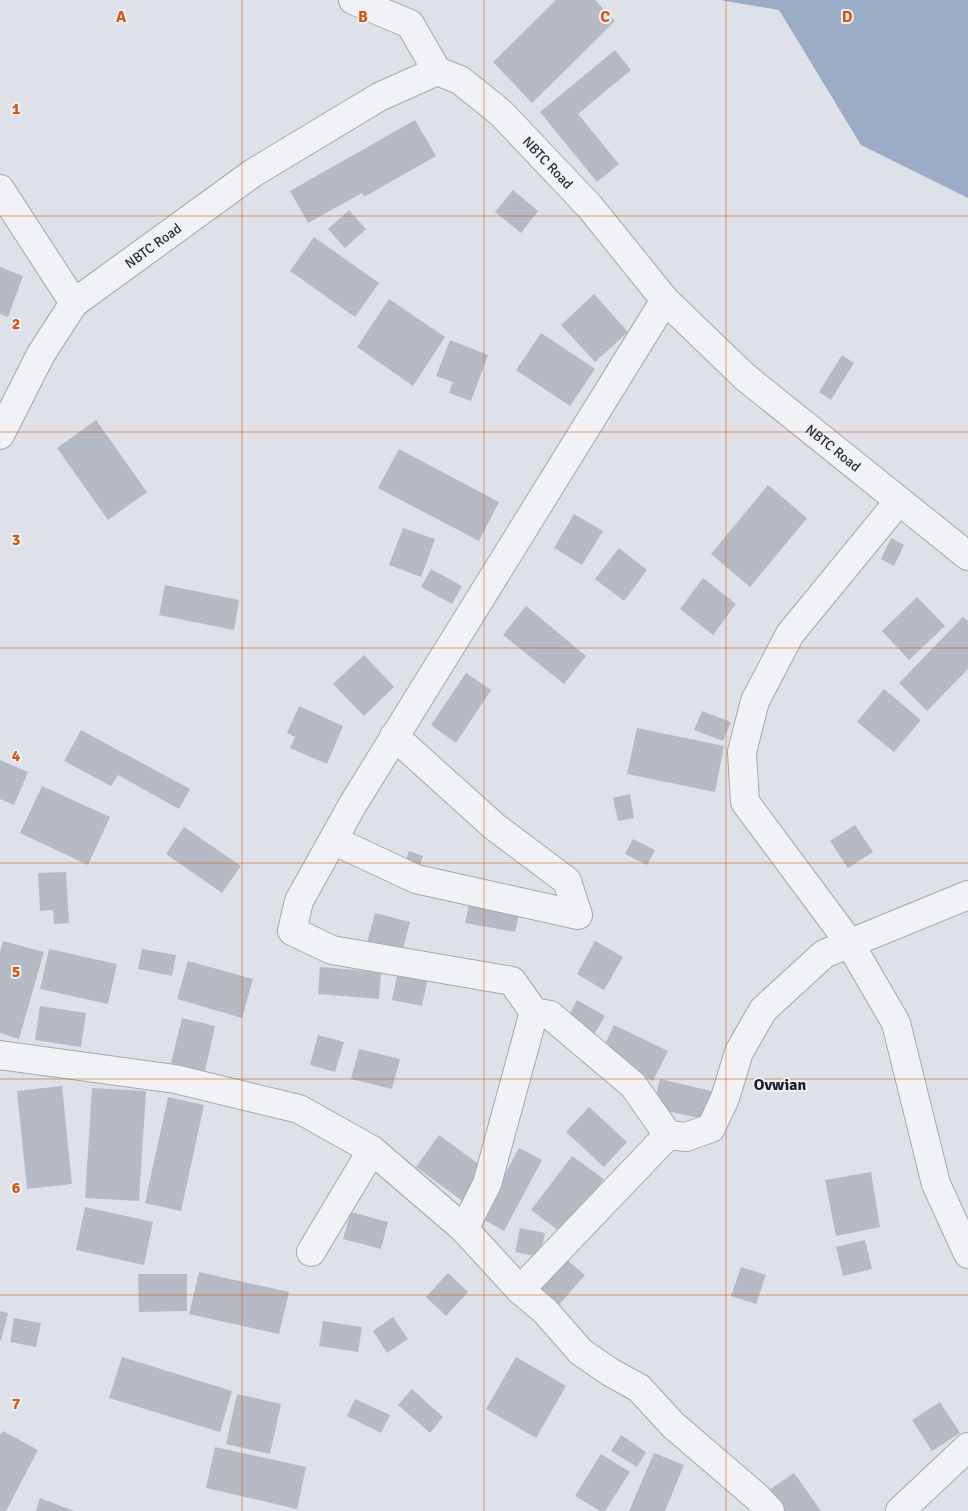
<svg xmlns="http://www.w3.org/2000/svg" width="968" height="1511" font-family="Signika,sans-serif">
  <style>
    .water { fill: #9bacc6 }
    .building { fill: #b6bac4 }
    .lines { fill: none; stroke-linecap: round; stroke-linejoin: round }
    .minor-casing { stroke: #a4a8b1; stroke-width: 30 }
    .minor { stroke: #f1f2f6; stroke-width: 28 }
    .grid { fill: none; stroke: #d55511; stroke-width: 1; stroke-opacity: 0.55 }
    .labels { text-anchor: middle; dominant-baseline: central; stroke-width: 4; stroke-linejoin: round; paint-order: stroke }
    .street-label { font-size: 14px; fill: #282e3d; stroke: #eef0f5 }
    .quarter-label { font-size: 16px; font-weight: bold; fill: #1a1f2e; stroke: #eef0f5 }
    .grid-label { font-size: 16px; text-anchor: middle; font-weight: bold; fill: #d55511; stroke: #eef0f5; stroke-width: 4; stroke-linejoin: round; paint-order: stroke }
  </style>
  <rect width="100%" height="100%" fill="#dee1e7"/>
  <!-- water -->
  <path class="water" d="M720 0H968V198L861 145 779 10Z"/>
  <!-- building -->
  <path class="building" d="M556 0H595L615 21 532 103 493 62Z
    M615 50 631 70 578 114 619 164 597 182 540 112Z
    M415 120 436 156 364 197 362 193 308 223 290 191Z
    M513 190 538 211 521 233 495 212Z
    M349 210 366 229 345 248 328 229Z
    M314 237 379 283 355 317 290 271Z
    M0 267 23 276 8 317 0 314Z
    M594 294 628 332 595 362 561 325Z
    M389 299 445 337 413 386 357 347Z
    M541 333 595 369 570 406 516 370Z
    M450 340 488 355 471 401 449 393 453 382 436 376Z
    M842 355 854 363 831 400 819 392Z
    M96 420 147 492 108 520 57 448Z
    M399 449 499 502 479 541 378 488Z
    M768 485 807 518 750 587 711 554Z
    M574 514 603 531 582 565 554 548Z
    M403 528 435 539 421 577 389 565Z
    M891 538 904 545 894 566 881 559Z
    M619 548 647 570 624 601 595 579Z
    M431 569 462 586 452 604 421 587Z
    M703 578 736 604 713 635 680 609Z
    M165 585 239 600 234 630 159 615Z
    M917 597 945 626 909 660 882 631Z
    M526 606 586 656 564 684 503 635Z
    M963 617 968 621V669L927 711 899 683Z
    M364 655 394 687 364 716 333 684Z
    M466 673 491 690 456 743 431 725Z
    M884 689 921 720 894 752 857 722Z
    M299 706 343 726 327 764 290 748 295 737 287 733Z
    M702 711 731 722 723 741 694 730Z
    M637 728 724 746 715 792 627 774Z
    M81 730 190 789 179 809 118 775 111 786 64 761Z
    M0 760 28 772 14 805 0 799Z
    M42 786 110 817 88 865 20 833Z
    M630 794 634 818 618 821 613 798Z
    M855 825 873 852 848 868 830 841Z
    M184 827 241 866 222 893 166 854Z
    M633 839 655 850 647 865 625 854Z
    M409 851 423 856 419 868 405 863Z
    M66 872 69 923 54 924 53 910 40 911 38 873Z
    M470 899 520 909 515 932 465 923Z
    M375 913 410 922 402 952 367 943Z
    M3 941 44 952 19 1039 0 1033V952Z
    M595 941 623 957 604 990 577 974Z
    M49 949 117 964 108 1004 40 989Z
    M142 949 176 955 172 976 138 969Z
    M188 961 253 979 242 1018 177 999Z
    M399 966 429 973 422 1006 392 1000Z
    M320 967 381 972 379 999 318 994Z
    M577 1000 605 1016 592 1038 565 1023Z
    M40 1006 86 1013 81 1047 35 1040Z
    M182 1018 215 1026 205 1071 171 1063Z
    M614 1025 668 1051 653 1081 600 1055Z
    M318 1035 344 1042 335 1072 310 1065Z
    M359 1049 400 1059 392 1089 351 1079Z
    M660 1079 720 1093 713 1121 653 1108Z
    M62 1086 72 1184 27 1189 17 1091Z
    M92 1088 146 1091 139 1201 85 1198Z
    M168 1097 204 1105 181 1211 145 1203Z
    M589 1107 627 1142 604 1167 566 1132Z
    M439 1135 488 1171 465 1203 416 1167Z
    M519 1148 542 1160 504 1231 481 1218Z
    M572 1156 604 1179 563 1234 531 1210Z
    M871 1172 880 1227 836 1236 825 1180Z
    M85 1207 153 1222 144 1265 76 1250Z
    M351 1212 388 1222 381 1249 343 1239Z
    M520 1228 545 1233 540 1257 515 1252Z
    M865 1240 872 1269 843 1276 836 1247Z
    M566 1259 585 1275 557 1307 538 1290Z
    M741 1267 766 1275 756 1304 731 1296Z
    M199 1272 289 1292 279 1334 189 1314Z
    M448 1273 468 1292 446 1316 426 1297Z
    M138 1274H187V1311L139 1312Z
    M0 1311 8 1313 1 1340H0Z
    M393 1317 408 1339 387 1353 373 1331Z
    M14 1318 41 1323 36 1347 10 1342Z
    M323 1321 362 1327 358 1352 319 1346Z
    M122 1357 232 1391 220 1432 109 1398Z
    M516 1357 566 1386 536 1438 486 1409Z
    M412 1389 443 1417 430 1433 398 1405Z
    M237 1394 281 1404 270 1454 226 1444Z
    M355 1399 390 1415 381 1433 347 1416Z
    M940 1402 960 1433 932 1451 912 1420Z
    M3 1431 38 1450 6 1511H0V1435Z
    M621 1435 646 1452 637 1467 611 1451Z
    M215 1447 306 1467 297 1509 206 1488Z
    M654 1453 684 1465 665 1511H629Z
    M601 1454 630 1472 605 1511H600L575 1496Z
    M794 1473 821 1511H784L769 1490Z
    M40 1498 74 1511H36Z"/>
  <g class="lines">
    <!-- minor casing -->
    <g class="minor-casing">
      <g id="minor">
        <path d="M353 0 410 24 437 71"/>
        <path d="M0 189 74 303"/>
        <path d="M665 300 353 804 299 901 292 931 332 950 512 981 534 1012 550 1015 633 1085 668 1135 686 1137 711 1128 725 1098 739 1052 763 1010 824 954 968 895"/>
        <path id="s1" d="M0 435 41 354 74 303 253 173 379 97 437 71 460 80 501 113 590 207 665 300 745 377 968 556"/>
        <path d="M899 501 790 634 755 701 742 752 745 802 849 942 896 1023 936 1184 968 1254"/>
        <path d="M335 841 416 879 578 915 567 881 495 827 394 736"/>
        <path d="M0 1055 175 1079 299 1109 372 1150 464 1229 520 1290 545 1311 581 1352 610 1372 639 1388 673 1425 757 1497 770 1511"/>
        <path d="M464 1229 487 1184 534 1012"/>
        <path d="M311 1252 372 1150"/>
        <path d="M520 1290 668 1135"/>
        <path d="M900 1511 968 1447"/>
      </g>
    </g>
    <!-- minor -->
    <use href="#minor" class="minor"/>
  </g>
  <!-- grid -->
  <path class="grid" d="M242 0V1511M484 0V1511M726 0V1511M0 216H968M0 432H968M0 648H968M0 863H968M0 1079H968M0 1295H968"/>
  <g class="labels">
    <!-- street labels -->
    <g class="street-label">
      <text stroke="none"><textPath href="#s1" startOffset="729">NBTC Road</textPath></text>
      <text stroke="none"><textPath href="#s1" startOffset="249">NBTC Road</textPath></text>
      <text stroke="none"><textPath href="#s1" startOffset="1134">NBTC Road</textPath></text>
    </g>
    <!-- quarter labels -->
    <g class="quarter-label">
      <text x="780" y="1085">Ovwian</text>
    </g>
  </g>
  <g class="grid-label">
    <text x="121" y="22">A</text>
    <text x="363" y="22">B</text>
    <text x="605" y="22">C</text>
    <text x="847" y="22">D</text>
    <text x="16" y="114">1</text>
    <text x="16" y="329">2</text>
    <text x="16" y="545">3</text>
    <text x="16" y="761">4</text>
    <text x="16" y="977">5</text>
    <text x="16" y="1193">6</text>
    <text x="16" y="1409">7</text>
  </g>
</svg>
